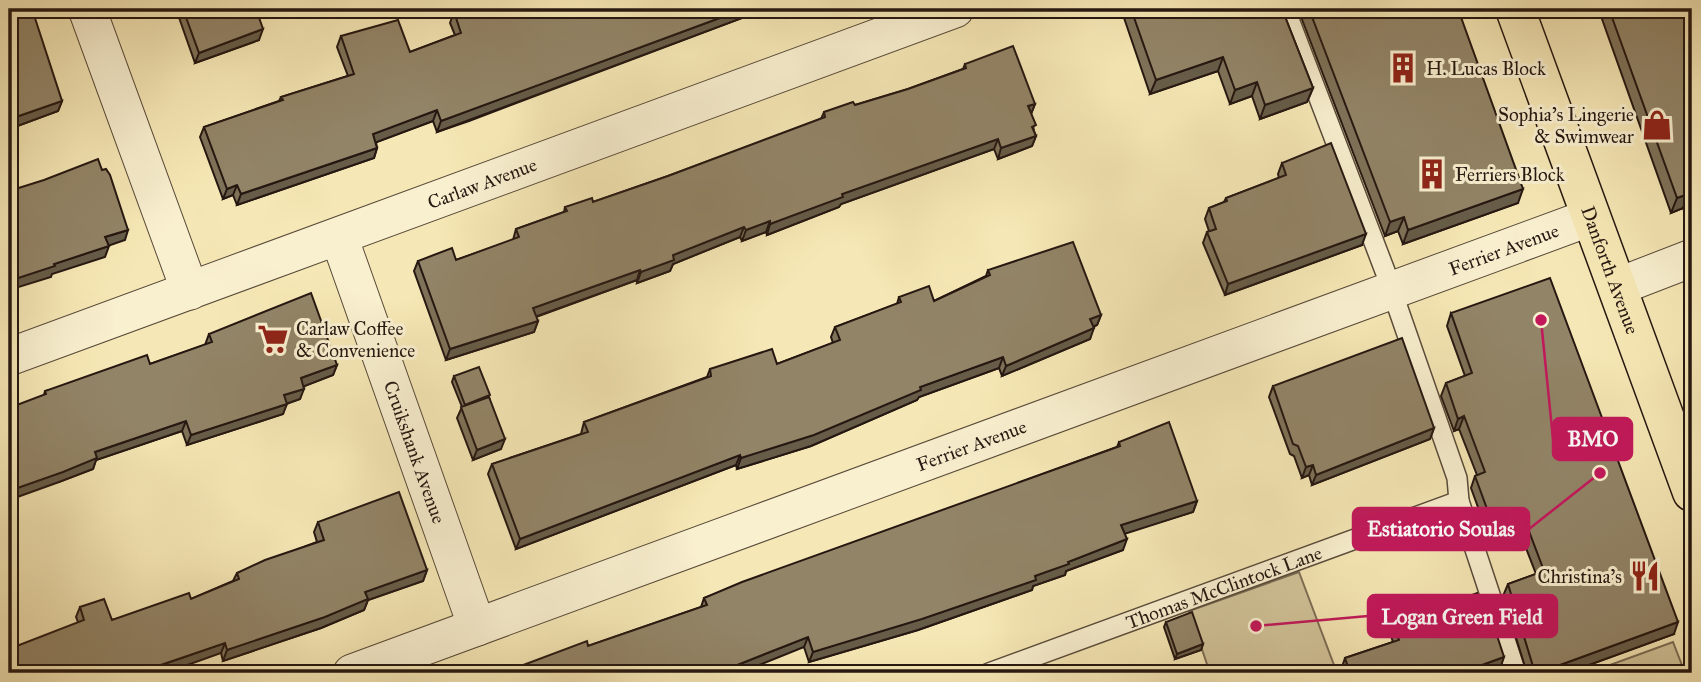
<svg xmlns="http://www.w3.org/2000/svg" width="1701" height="682" font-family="'IM FELL Great Primer',serif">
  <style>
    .green { fill: #d2c49a; stroke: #7c6e56; stroke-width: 2 }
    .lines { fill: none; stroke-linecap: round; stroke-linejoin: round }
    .lane-casing { stroke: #594b3a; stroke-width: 22 }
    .street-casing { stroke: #594b3a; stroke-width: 39 }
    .primary-casing { stroke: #251711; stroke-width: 41 }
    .lane { stroke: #f9f0d0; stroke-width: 19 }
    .street { stroke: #f9f0d0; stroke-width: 37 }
    .primary { stroke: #f6e8b6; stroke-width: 38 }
    .wall { fill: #7e7259; stroke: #251711; stroke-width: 2 }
    .shaded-wall { fill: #665c48; stroke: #251711; stroke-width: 2 }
    .building { fill: #928467; stroke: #251711; stroke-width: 2 }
    .labels { text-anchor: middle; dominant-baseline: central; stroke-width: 6; stroke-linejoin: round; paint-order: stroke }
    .poi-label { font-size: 19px; fill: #251711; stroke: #f9f0d0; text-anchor: start }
    .street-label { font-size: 19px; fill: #251711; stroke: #f9f0d0 }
    .leader { fill: none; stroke: #c2185b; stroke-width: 2.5 }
    .callout-dot { fill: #c2185b; stroke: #f9f0d0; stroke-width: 2.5 }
    .callout { fill: #c2185b; stroke: #c2185b; stroke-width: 2.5 }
    .callout-label { font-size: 21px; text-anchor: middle; font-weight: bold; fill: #fff }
  </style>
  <rect width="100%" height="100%" fill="#f6e8b6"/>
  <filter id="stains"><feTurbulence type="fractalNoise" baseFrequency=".00286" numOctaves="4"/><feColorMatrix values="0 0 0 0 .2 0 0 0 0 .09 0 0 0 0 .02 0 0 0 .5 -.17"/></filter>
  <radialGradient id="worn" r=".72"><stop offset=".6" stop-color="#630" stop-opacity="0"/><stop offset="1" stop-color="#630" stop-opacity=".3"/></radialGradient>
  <!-- green -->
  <path class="green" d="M1299 572 1337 673H1210L1189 611Z
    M1673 642 1685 673H1588Z"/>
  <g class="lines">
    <!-- lane casing -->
    <g class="lane-casing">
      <g id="lane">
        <path d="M1285 9 1385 271 1457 478 1459 501 1516 673"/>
        <path id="s1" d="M989 673 1459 501"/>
      </g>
    </g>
    <!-- street casing -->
    <g class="street-casing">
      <g id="street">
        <path d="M87 9 190 291"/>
        <path id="s2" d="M339 237 477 627"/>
        <path d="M1617 287 1692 258"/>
        <path id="s3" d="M9 357 955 9"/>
        <path id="s4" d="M352 673 1591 217"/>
      </g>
    </g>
    <!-- primary casing -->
    <g class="primary-casing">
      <g id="primary">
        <path id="s5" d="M1515 9 1692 492"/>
      </g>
    </g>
    <!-- lane -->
    <use href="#lane" class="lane"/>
    <!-- street -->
    <use href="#street" class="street"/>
    <!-- primary -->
    <use href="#primary" class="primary"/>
  </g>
  <!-- wall -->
  <path class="wall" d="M9 9 62 101 58 111 12 128 9 118Z
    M176 9H256L259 40 195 63Z
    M464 9H753L750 15 469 121 437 132 433 121 376 142 377 148 374 158 237 205 233 195 223 199 200 137 204 127 279 101 281 97 348 76 337 47 341 36 410 52 455 35 450 23 454 12Z
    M1124 9H1282L1313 88 1307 102 1260 119 1252 96 1230 104 1218 71 1150 94 1122 12Z
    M1298 9H1458L1518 203 1403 244 1398 231 1385 236Z
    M1603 9H1692V230L1683 208 1671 213 1602 19 1604 13Z
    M965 64 1035 104 1031 114 1034 131 1036 136 1032 146 998 159 994 149 841 204 839 207 767 235 766 232 742 241 740 237 673 264 670 271 637 283V280L536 317 538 321 534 332 446 360 414 271 418 261 456 260 513 240 516 229 564 212 565 207 593 202 668 176 821 119 824 112 855 105 908 89 963 69Z
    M1282 163 1362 245 1225 295 1203 243 1207 232 1209 231 1205 219 1209 208 1224 202 1226 198 1279 178 1278 174Z
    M988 270 1101 315 1097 325 1093 327 1090 339 1002 376 999 368 919 397 917 400 811 446 737 469 736 465 516 549 488 474 492 464 581 434 584 422 707 377 710 369 777 364 833 343 831 337 835 327 897 304 899 297 934 301 986 276Z
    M1451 313 1674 634 1567 673H1527L1503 596 1508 584 1536 574 1519 530 1490 540 1471 488 1475 476 1477 475 1459 429 1454 431 1441 396 1446 383 1465 376 1447 326Z
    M209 334 337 365 333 375 304 386 300 399 286 404 283 414 187 445 182 431 96 460 93 469 59 482 44 395 45 391 150 364 205 345Z
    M454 376 489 397 501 449 473 460 457 418 462 407 452 382Z
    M1273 386 1434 428 1430 439 1312 485 1309 475 1302 478 1294 456 1290 454 1269 397Z
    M1119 442 1197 501 1193 512 1124 533 1123 550 1066 571 1065 575 1033 586 1032 590 918 630 809 662 804 647 510 670 588 646 701 607 704 598 1117 447Z
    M318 522 427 570 423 581 368 600 364 610 321 628 223 661 221 653 78 622 76 617 80 607 112 620 191 599 233 581 237 573 317 542 314 532Z
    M1166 622 1203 644 1201 650 1175 659 1164 627Z
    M1393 624 1501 666 1480 673H1344L1342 667 1345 658 1393 642 1390 633Z"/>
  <!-- shaded-wall -->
  <path class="shaded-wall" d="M744 9H753L750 15 437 132 441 121Z
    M263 29 259 40 195 63 199 53Z
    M1223 57 1218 71 1150 94 1156 80Z
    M1257 82 1252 96 1230 104 1235 90Z
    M1313 88 1307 102 1260 119 1265 105Z
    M62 101 58 111 12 128 16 117Z
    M1035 104 1031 114 1028 106Z
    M437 110 433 121 369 145 373 134Z
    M1036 136 1032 146 998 159 1001 148Z
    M998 139 994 149 841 204 839 207 767 235 770 224 842 194Z
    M377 148 374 158 237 205 241 194Z
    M237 185 233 195 223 199 227 189Z
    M1523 189 1518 203 1403 244 1408 230Z
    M1688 194 1683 208 1671 213 1677 198Z
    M1404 217 1398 231 1385 236 1390 222Z
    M770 221 766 232 742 241 746 230Z
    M744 227 740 237 673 264 670 271 637 283 641 272 673 255Z
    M128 230 125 240 102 248 105 237Z
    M1366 234 1362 245 1225 295 1228 284Z
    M109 246 105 257 52 274 51 277 9 290V281L54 264Z
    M640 270 637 280 529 319 533 308Z
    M1101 315 1097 325 1086 329 1090 319Z
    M538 321 534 332 446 360 450 349Z
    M1094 328 1090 339 1002 376 1006 366Z
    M1003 357 999 368 919 397 917 400 811 446 737 469 741 458 920 387Z
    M337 365 333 375 297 389 301 378Z
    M304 389 300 399 280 406 284 395Z
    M287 404 283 414 187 445 191 435Z
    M1464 416 1459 429 1454 431 1458 419Z
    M186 421 182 431 96 460 93 469 59 482 9 500V491L95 452Z
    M1434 428 1430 439 1312 485 1316 475Z
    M505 439 501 449 473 460 477 450Z
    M740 455 736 465 516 549 520 539Z
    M1313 465 1309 475 1302 478 1306 467Z
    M1197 501 1193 512 1118 536 1121 525Z
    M1524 518 1519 530 1490 540 1494 528Z
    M1127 539 1123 550 1066 571 1065 575 1033 586 1032 590 918 630 809 662 813 652 1035 576 1068 562Z
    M427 570 423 581 368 600 364 610 321 628 223 661 227 650 365 592Z
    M1678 622 1674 634 1567 673H1538Z
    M808 637 804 647 739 673H725L727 669Z
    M225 643 221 653 165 673H156L158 666Z
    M1203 644 1201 650 1175 659 1177 654Z
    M1504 657 1501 666 1480 673H1460Z"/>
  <!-- building -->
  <path class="building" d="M9 9H32L62 101 16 117 9 97Z
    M183 9H256L263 29 199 53Z
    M464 9H744L441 121 437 110 373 134 377 148 241 194 237 185 227 189 204 127 283 100 281 97 354 74 341 36 398 20 410 52 461 33 454 12Z
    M1131 9H1282L1313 88 1265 105 1257 82 1235 90 1223 57 1156 80Z
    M1309 9H1458L1523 189 1408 230 1404 217 1390 222Z
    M1609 9H1692V205L1688 194 1677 198Z
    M1013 46 1035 104 1028 106 1036 125 1032 127 1036 136 1001 148 998 139 842 194 843 197 770 224V221L746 230 744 227 673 255 674 260 641 272 640 270 533 308 538 321 450 349 418 261 452 248 456 260 519 237 516 229 567 211 565 207 592 198 593 202 668 176 825 117 824 112 853 102 855 105 908 89 966 68 965 64Z
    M1331 143 1366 234 1228 284 1207 232 1216 229 1209 208 1227 201 1226 198 1286 175 1282 163Z
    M98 159 102 170 106 169 110 175 128 230 105 237 109 246 54 264 55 266 9 281V191L44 180Z
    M1073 242 1101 315 1090 319 1094 328 1006 366 1003 357 920 387 921 390 814 435 741 458 740 455 520 539 492 464 588 432 584 422 711 376 710 369 772 349 777 364 840 340 835 327 901 302 899 297 929 286 934 301 990 275 988 270Z
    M1550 278 1678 622 1538 673H1535L1508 584 1544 571 1524 518 1494 528 1475 476 1485 472 1464 416 1458 419 1446 383 1472 373 1451 313Z
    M311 293 337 365 301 378 304 389 284 395 287 404 191 435 186 421 95 452 97 458 63 472 9 491V408L46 394 45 391 147 355 150 364 212 342 209 334Z
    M1402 338 1434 428 1316 475 1313 465 1306 467 1298 446 1293 444 1273 386Z
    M479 367 490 395 465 405 454 376Z
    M489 397 505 439 477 450 461 407Z
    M1169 422 1197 501 1121 525 1127 539 1068 562 1069 564 1035 576 1036 580 922 619 813 652 808 637 727 669 729 673H491L508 667 510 670 587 641 588 646 707 605 704 598 742 582 1120 446 1119 442Z
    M399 492 427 570 365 592 368 599 325 617 227 650 225 643 158 666 160 673H9V649L84 620 80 607 104 599 112 620 189 593 191 599 239 579 237 573 265 560 324 540 318 522Z
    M1477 593 1478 598 1484 596 1504 657 1460 673H1350L1345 658 1399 640 1393 624Z
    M1192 612 1203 644 1177 654 1166 622Z"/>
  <!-- icons -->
  <defs>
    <g id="building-bare" transform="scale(2.415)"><path d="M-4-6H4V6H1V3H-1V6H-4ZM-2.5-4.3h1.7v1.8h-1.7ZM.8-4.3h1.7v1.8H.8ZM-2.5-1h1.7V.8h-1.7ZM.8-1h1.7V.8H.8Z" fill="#8f2418" stroke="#f9f0d0" stroke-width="2.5" paint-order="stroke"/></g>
    <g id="shop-bare" transform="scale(2.415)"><path d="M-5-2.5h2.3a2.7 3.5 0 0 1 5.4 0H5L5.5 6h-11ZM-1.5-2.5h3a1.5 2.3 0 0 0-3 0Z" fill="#8f2418" stroke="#f9f0d0" stroke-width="2.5" paint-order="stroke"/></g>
    <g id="supermarket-bare" transform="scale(2.415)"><path d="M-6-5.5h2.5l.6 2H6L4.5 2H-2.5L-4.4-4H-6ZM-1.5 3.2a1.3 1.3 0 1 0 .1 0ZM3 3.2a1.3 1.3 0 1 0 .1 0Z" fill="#8f2418" stroke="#f9f0d0" stroke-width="2.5" paint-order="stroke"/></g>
    <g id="restaurant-bare" transform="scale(2.415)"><path d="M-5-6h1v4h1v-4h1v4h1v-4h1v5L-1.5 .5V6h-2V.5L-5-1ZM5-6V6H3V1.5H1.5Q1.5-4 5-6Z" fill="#8f2418" stroke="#f9f0d0" stroke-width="2.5" paint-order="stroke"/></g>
  </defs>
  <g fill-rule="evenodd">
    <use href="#building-bare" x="1403" y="68"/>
    <use href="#shop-bare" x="1657" y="125"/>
    <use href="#building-bare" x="1432" y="174"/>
    <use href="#supermarket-bare" x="273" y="339"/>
    <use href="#restaurant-bare" x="1645" y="576"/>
  </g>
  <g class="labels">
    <!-- poi labels -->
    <g class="poi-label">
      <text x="1426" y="68">H. Lucas Block</text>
      <text x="1634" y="114" text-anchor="end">Sophia's Lingerie<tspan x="1634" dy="22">&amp; Swimwear</tspan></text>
      <text x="1455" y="174">Ferriers Block</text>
      <text x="296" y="328">Carlaw Coffee<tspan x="296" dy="22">&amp; Convenience</tspan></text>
      <text x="1622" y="576" text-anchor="end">Christina’s</text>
    </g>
    <!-- street labels -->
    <g class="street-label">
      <text stroke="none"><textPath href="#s3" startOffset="504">Carlaw Avenue</textPath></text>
      <text stroke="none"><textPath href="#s4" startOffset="1227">Ferrier Avenue</textPath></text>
      <text stroke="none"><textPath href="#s5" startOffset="278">Danforth Avenue</textPath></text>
      <text stroke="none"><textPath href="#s4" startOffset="660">Ferrier Avenue</textPath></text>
      <text stroke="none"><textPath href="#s2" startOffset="228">Cruikshank Avenue</textPath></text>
      <text stroke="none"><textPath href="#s1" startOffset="250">Thomas McClintock Lane</textPath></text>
    </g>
  </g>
  <!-- callouts -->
  <path class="leader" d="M1541 320L1553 439M1600 473L1529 529M1256 626L1368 616"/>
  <g class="callout-dot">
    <circle cx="1541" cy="320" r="7"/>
    <circle cx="1600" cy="473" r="7"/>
    <circle cx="1256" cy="626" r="7"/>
  </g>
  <g class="callout">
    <rect x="1553" y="418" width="79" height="42" rx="7"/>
    <rect x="1353" y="508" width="176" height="42" rx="7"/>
    <rect x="1368" y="595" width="189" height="42" rx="7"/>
  </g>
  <g class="callout-label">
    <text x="1593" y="446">BMO</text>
    <text x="1441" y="536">Estiatorio Soulas</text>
    <text x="1462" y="624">Logan Green Field</text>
  </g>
  <!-- margin -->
  <rect width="1701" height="682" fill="none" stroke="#f6e8b6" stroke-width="35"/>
  <rect x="10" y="10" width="1680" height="661" fill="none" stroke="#251711" stroke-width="3.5"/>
  <rect x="18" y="18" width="1666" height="647" fill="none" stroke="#251711" stroke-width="2"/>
  <rect width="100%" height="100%" filter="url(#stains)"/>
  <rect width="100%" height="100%" fill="url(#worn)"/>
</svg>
